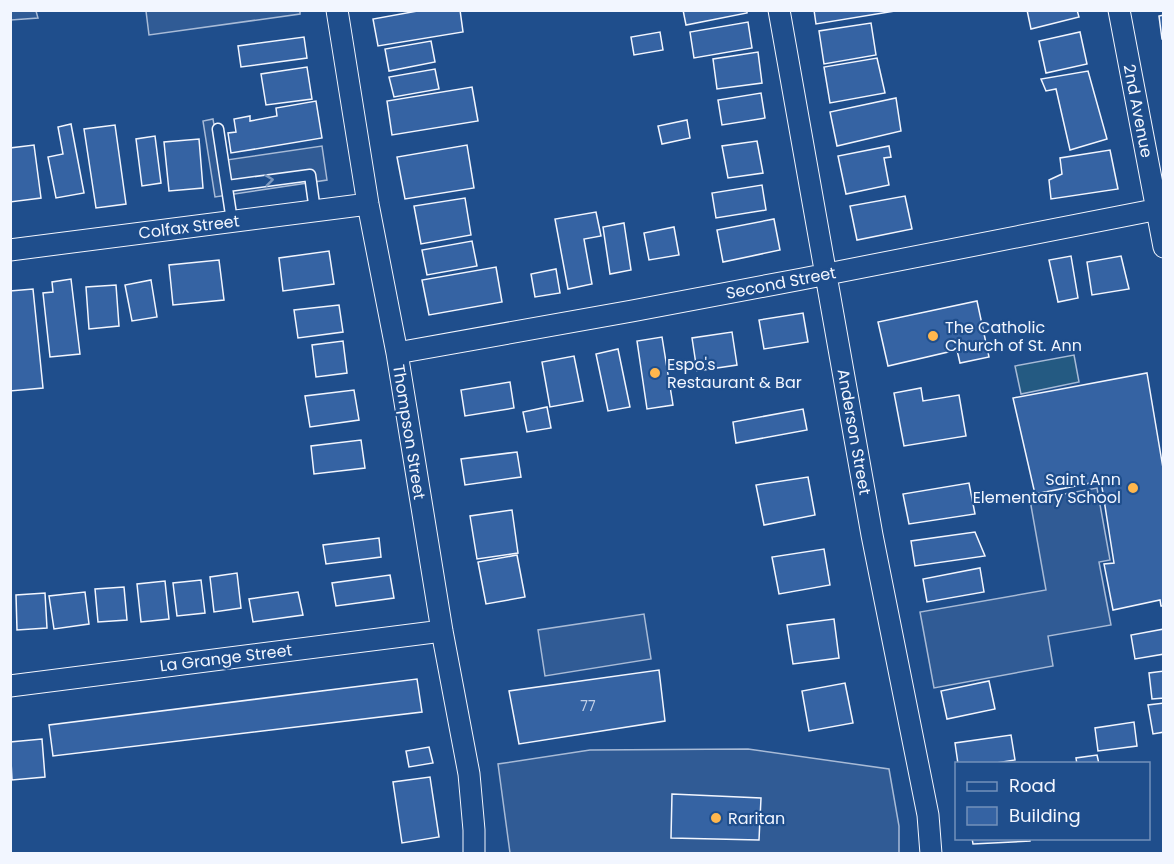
<svg xmlns="http://www.w3.org/2000/svg" width="1174" height="864" font-family="Poppins,sans-serif">
  <style>
    .green { fill: #245a82; stroke: #a8bbd7; stroke-width: 1.5 }
    .parking { fill: #305b95; stroke: #a8bbd7; stroke-width: 1.5 }
    .building { fill: #3563a3; stroke: #f2f6ff; stroke-width: 1.5 }
    .lines { fill: none; stroke-linecap: round; stroke-linejoin: round }
    .lane-casing { stroke: #f2f6ff; stroke-width: 13 }
    .street-casing { stroke: #f2f6ff; stroke-width: 23 }
    .lane { stroke: #1f4e8c; stroke-width: 10 }
    .street { stroke: #1f4e8c; stroke-width: 21 }
    .oneway { stroke: #7e9ac0 }
    .poi-dot { fill: #ffb74d; stroke: #1f4e8c; stroke-width: 2 }
    .labels { text-anchor: middle; dominant-baseline: central; stroke-width: 4.5; stroke-linejoin: round; paint-order: stroke }
    .number-label { font-size: 14px; fill: #c3d1e8 }
    .street-label { font-size: 16px; fill: #f2f6ff; stroke: #1f4e8c }
    .poi-label { font-size: 16px; fill: #f2f6ff; stroke: #1f4e8c; text-anchor: start }
  </style>
  <rect width="100%" height="100%" fill="#1f4e8c"/>
  <!-- green -->
  <path class="green" d="M1074 355 1079 382 1021 394 1015 366Z"/>
  <!-- parking -->
  <path class="parking" d="M11 10 36 11 38 18 11 20Z
    M300 11V14L149 35 146 11Z
    M213 119 220 161 322 146 327 180 215 197 203 121Z
    M1097 488 1110 560 1099 562 1111 625 1048 636 1053 666 934 688 920 612 1046 590 1030 500Z
    M644 614 651 659 545 676 538 630Z
    M748 749 889 769 899 826V853H510L498 764 590 750Z"/>
  <!-- building -->
  <path class="building" d="M423 10H460L463 32 378 46 373 19Z
    M683 10H747V13L686 25Z
    M814 10H901L816 24Z
    M1027 10H1077L1079 17 1031 29Z
    M1164 15V39H1162L1159 16Z
    M748 22 752 48 694 58 690 32Z
    M871 23 876 55 824 64 819 31Z
    M660 32 663 50 634 55 631 37Z
    M1080 32 1087 64 1046 73 1039 41Z
    M304 37 307 58 241 67 238 46Z
    M431 41 435 62 389 71 385 49Z
    M758 52 762 83 717 89 713 59Z
    M877 58 885 93 830 103 824 67Z
    M307 67 312 99 266 105 261 74Z
    M435 69 439 89 394 97 389 77Z
    M1088 71 1107 139 1070 150 1056 89 1046 91 1041 79Z
    M472 87 478 121 392 135 387 101Z
    M761 93 765 118 722 125 718 100Z
    M896 98 901 131 837 146 830 112Z
    M316 101 322 138 231 153 228 133 236 132 234 119 250 116V121L277 116 276 108Z
    M687 120 690 138 662 144 658 126Z
    M71 124 84 193 56 198 48 157 63 154 58 127Z
    M115 125 126 204 96 208 84 129Z
    M155 136 161 183 142 186 136 139Z
    M199 139 203 188 169 191 164 142Z
    M757 141 763 173 728 178 722 146Z
    M34 145 41 198 10 202V148Z
    M467 145 474 188 405 199 397 157Z
    M889 146 891 157 884 158 889 185 846 194 838 156Z
    M1110 150 1118 189 1051 199 1049 180 1062 174 1060 158Z
    M762 185 766 210 716 218 712 193Z
    M905 196 912 229 857 240 850 206Z
    M465 198 471 235 421 244 414 206Z
    M596 212 601 236 584 239 592 284 568 289 555 219Z
    M774 219 780 250 723 262 717 230Z
    M624 223 631 270 610 274 603 227Z
    M674 227 679 255 649 260 644 233Z
    M472 241 477 266 427 275 422 250Z
    M329 251 334 284 283 291 279 258Z
    M1071 256 1078 298 1058 302 1049 260Z
    M1121 256 1129 289 1092 295 1087 262Z
    M219 260 224 300 173 305 169 265Z
    M496 267 502 302 429 315 422 280Z
    M556 269 560 293 535 297 531 274Z
    M71 279 80 354 50 357 43 293 53 292 52 282Z
    M151 280 157 317 132 321 125 285Z
    M116 285 119 326 89 329 86 287Z
    M33 289 43 388 10 391V291Z
    M977 301 989 357 960 363 957 350 888 366 878 322Z
    M339 305 343 332 298 338 294 310Z
    M803 313 808 342 764 349 759 320Z
    M732 332 737 365 697 371 692 338Z
    M662 337 673 405 647 409 637 341Z
    M343 341 347 373 316 377 312 345Z
    M618 349 630 407 608 411 596 354Z
    M574 356 583 401 550 407 542 362Z
    M1147 373 1164 474V606H1161L1160 600 1113 610 1104 564 1114 563 1101 481 1035 494 1013 398Z
    M510 382 514 408 465 416 461 390Z
    M921 388 923 401 959 395 966 436 904 446 894 393Z
    M354 390 359 420 310 427 305 396Z
    M547 407 551 428 527 432 523 412Z
    M803 409 807 430 736 443 733 422Z
    M361 440 365 468 314 474 311 446Z
    M517 452 521 477 465 485 461 459Z
    M808 477 815 515 764 525 756 485Z
    M969 483 975 514 909 524 903 494Z
    M512 510 518 553 477 559 470 516Z
    M975 532 985 556 915 566 911 541Z
    M379 538 381 557 326 564 323 545Z
    M824 549 830 585 779 594 772 557Z
    M517 555 525 597 486 604 478 562Z
    M980 568 984 592 927 602 923 579Z
    M237 573 241 608 214 612 210 577Z
    M390 575 394 598 336 606 332 583Z
    M201 580 205 613 177 616 173 583Z
    M165 581 169 619 141 622 137 584Z
    M124 587 127 620 98 622 95 589Z
    M85 592 89 624 54 629 49 596Z
    M298 592 303 615 253 622 249 599Z
    M45 593 47 628 17 630 16 595Z
    M834 619 839 658 793 664 787 625Z
    M1164 629V654L1135 659 1131 635Z
    M659 670 665 721 519 744 509 691Z
    M1164 671V698L1152 699 1149 673Z
    M417 679 422 712 53 756 49 725Z
    M989 681 995 709 947 719 941 691Z
    M845 683 853 723 809 731 802 691Z
    M1164 703V732L1153 734 1148 705Z
    M1134 722 1137 746 1098 751 1095 728Z
    M1011 735 1015 760 990 764H958L955 743Z
    M42 739 45 777 12 780 10 742Z
    M429 747 433 763 409 767 406 751Z
    M1097 755 1099 764H1077L1076 758Z
    M430 777 439 837 402 843 393 782Z
    M672 794 761 798 759 840 671 838Z
    M972 838H1030V841L973 844Z"/>
  <g class="lines">
    <!-- lane casing -->
    <g class="lane-casing">
      <path id="lane" d="M218 129 232 221
        M227 186 310 175 315 211"/>
    </g>
    <!-- street casing -->
    <g class="street-casing">
      <path id="street" d="M337 10 368 204 397 353 442 631 469 774 474 830V854
        M779 10 872 535 928 815 931 854
        M1119 10 1164 247
        M10 250 368 204
        M397 353 632 311 802 279 1164 208
        M10 686 442 631"/>
    </g>
    <!-- lane -->
    <use href="#lane" class="lane"/>
    <!-- street -->
    <use href="#street" class="street"/>
  </g>
  <!-- one-way arrows -->
  <defs><path id="oneway-chevron" d="M-2-3.5L2.5 0L-2 3.5" fill="none" stroke-width="1.6" stroke-linecap="round" stroke-linejoin="round" transform="scale(1.5)"/></defs>
  <use class="oneway" href="#oneway-chevron" transform="translate(269 180) rotate(-7)"/>
  <!-- markers -->
  <g class="poi-dot">
    <circle cx="933" cy="336" r="6"/>
    <circle cx="655" cy="373" r="6"/>
    <circle cx="1133" cy="488" r="6"/>
    <circle cx="716" cy="818" r="6"/>
  </g>
  <g class="labels">
    <!-- number labels -->
    <g class="number-label">
      <text x="588" y="706">77</text>
    </g>
    <!-- street labels -->
    <g class="street-label">
      <text transform="translate(1138 111) rotate(79)">2nd Avenue</text>
      <text transform="translate(189 227) rotate(-7)">Colfax Street</text>
      <text transform="translate(781 283) rotate(-11)">Second Street</text>
      <text transform="translate(409 432) rotate(81)">Thompson Street</text>
      <text transform="translate(854 432) rotate(80)">Anderson Street</text>
      <text transform="translate(226 658) rotate(-7)">La Grange Street</text>
    </g>
    <!-- poi labels -->
    <g class="poi-label">
      <text x="945" y="327">The Catholic<tspan x="945" dy="18">Church of St. Ann</tspan></text>
      <text x="667" y="364">Espo's<tspan x="667" dy="18">Restaurant &amp; Bar</tspan></text>
      <text x="1121" y="479" text-anchor="end">Saint Ann<tspan x="1121" dy="18">Elementary School</tspan></text>
      <text x="728" y="818">Raritan</text>
    </g>
  </g>
  <!-- border -->
  <rect width="1174" height="864" fill="none" stroke="#f2f6ff" stroke-width="24"/>
  <!-- legend -->
  <rect x="955" y="762" width="195" height="78" fill="#1f4e8c" stroke="#7391ba" stroke-width="1.5"/>
  <rect x="967" y="782" width="30" height="9" fill="#1f4e8c" stroke="#7391ba" stroke-width="1.5"/>
  <text x="1009" y="792" font-size="18" fill="#f2f6ff">Road</text>
  <rect x="967" y="807" width="30" height="18" fill="#3563a3" stroke="#7391ba" stroke-width="1.5"/>
  <text x="1009" y="822" font-size="18" fill="#f2f6ff">Building</text>
</svg>
